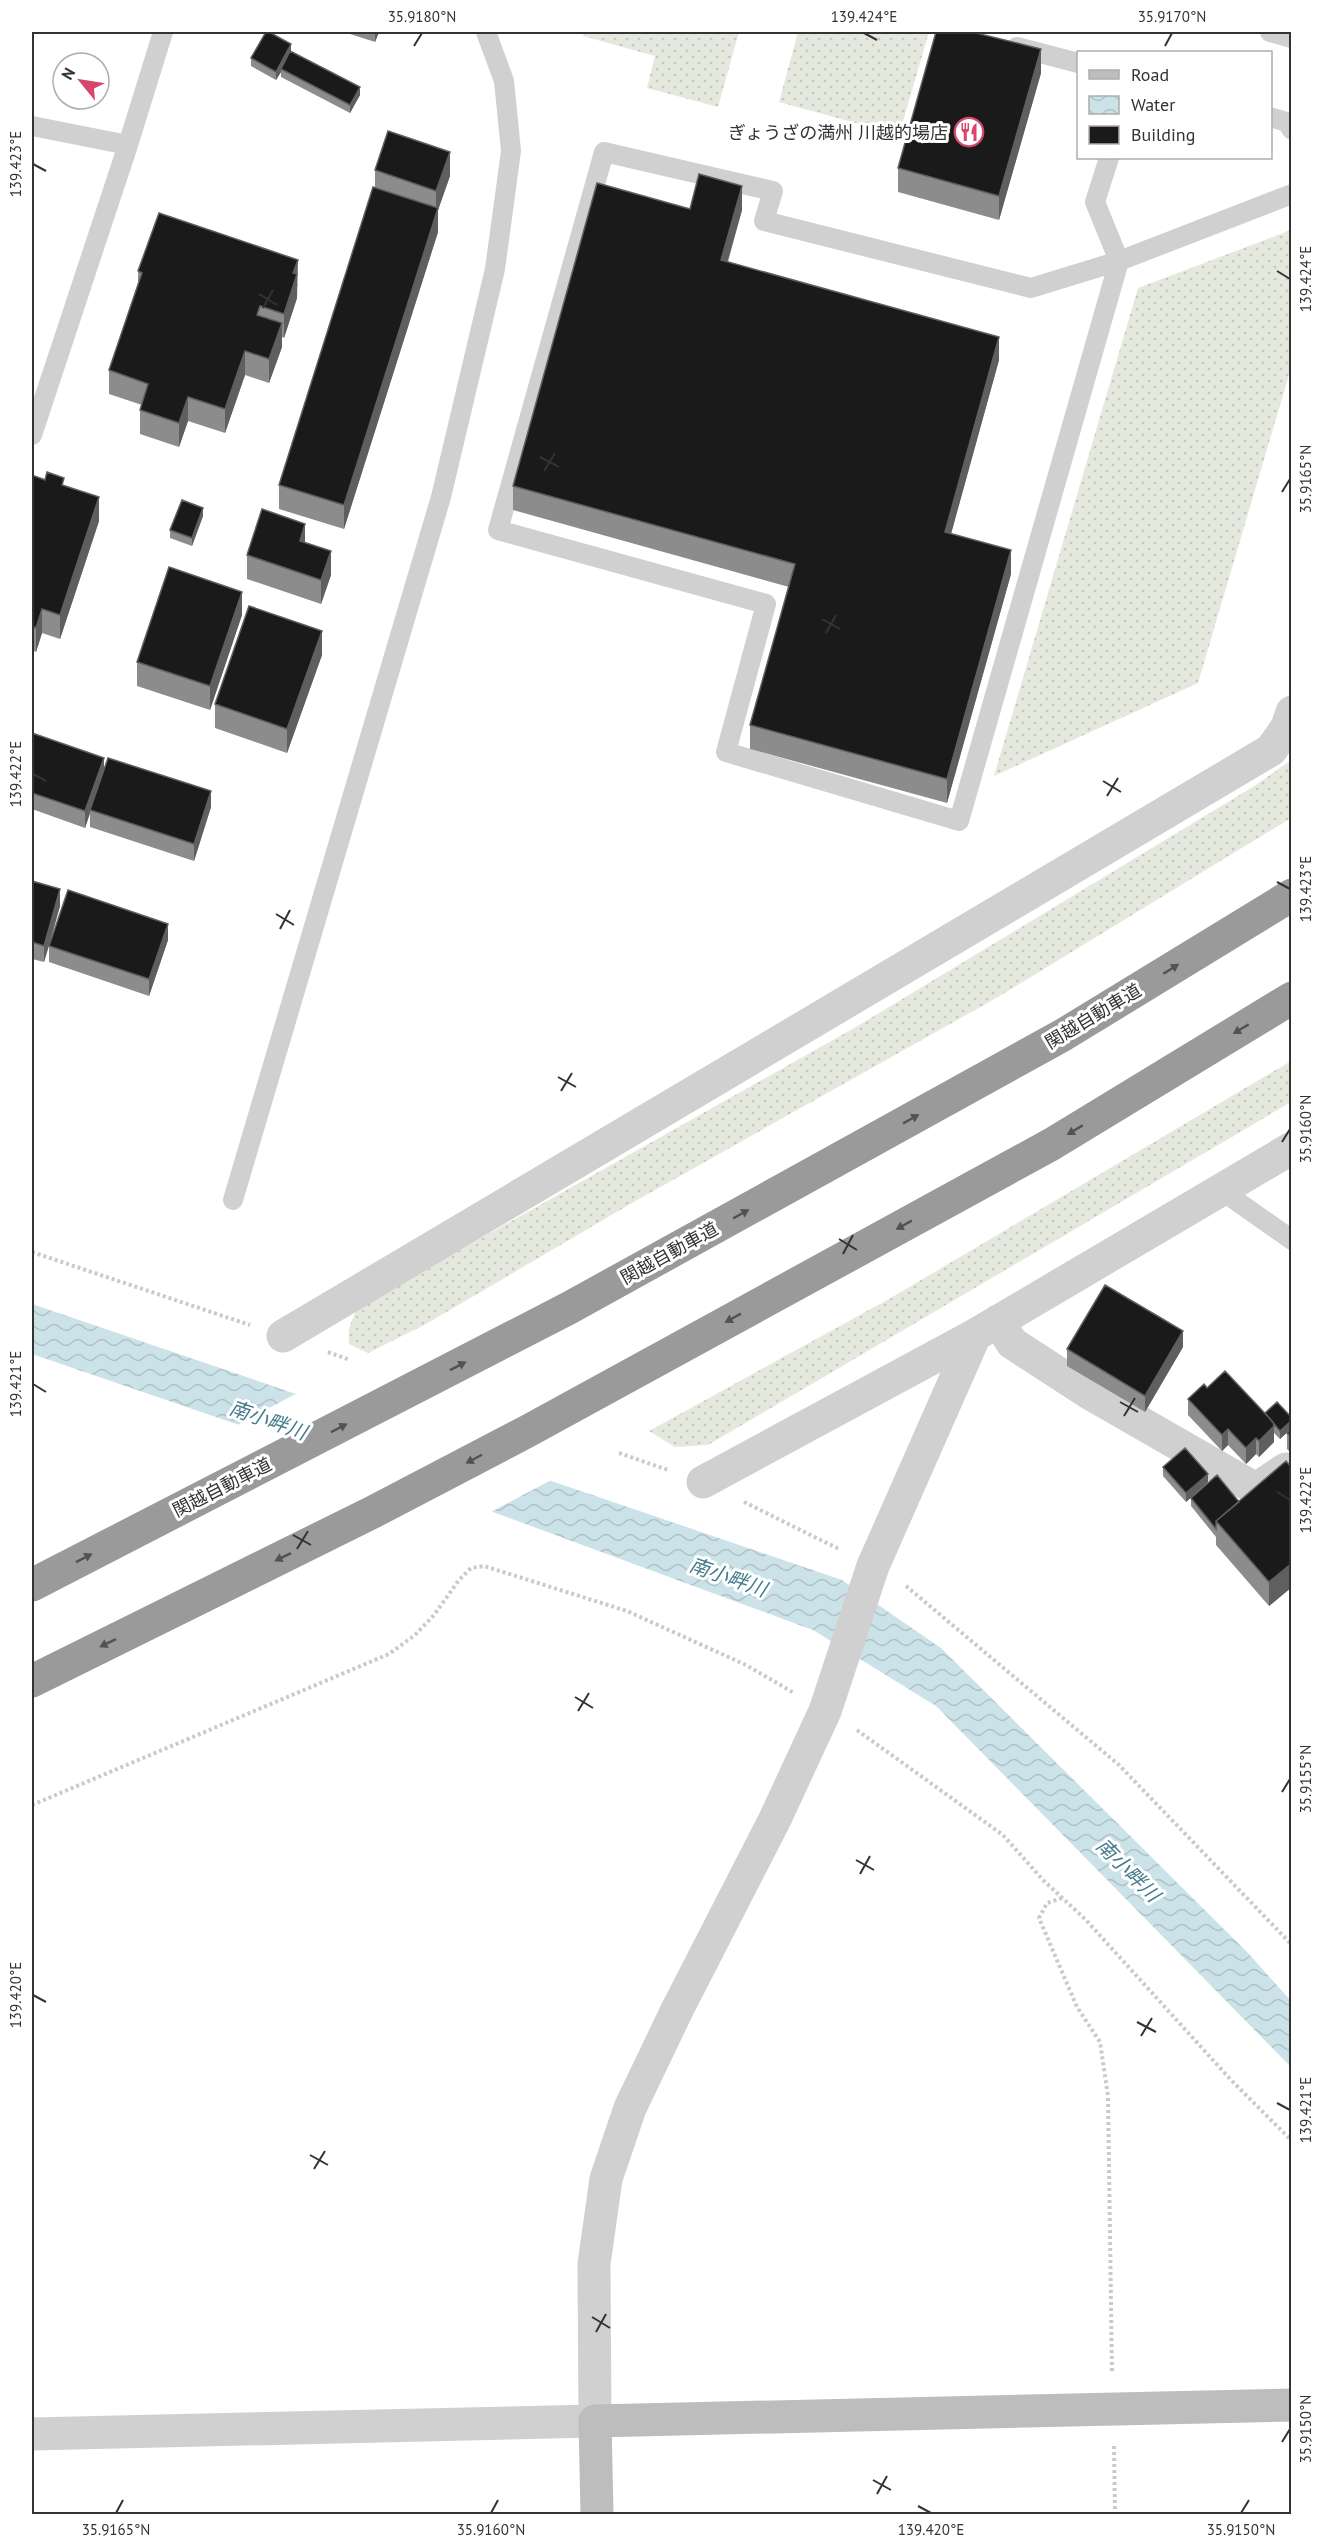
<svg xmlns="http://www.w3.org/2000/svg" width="1323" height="2546" font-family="'PT Sans','Noto Sans JP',sans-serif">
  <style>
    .grass { fill: url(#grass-dots) }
    .water { fill: url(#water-waves) }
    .pier { fill: #fff }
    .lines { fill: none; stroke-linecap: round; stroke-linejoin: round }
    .path { stroke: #cacaca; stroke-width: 4; stroke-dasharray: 3 3; stroke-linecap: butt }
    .lane { stroke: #d0d0d0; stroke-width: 20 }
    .street { stroke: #d0d0d0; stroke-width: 33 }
    .secondary { stroke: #bdbdbd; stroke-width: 33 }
    .highway { stroke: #9a9a9a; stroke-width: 33 }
    .wall { fill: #8c8c8c }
    .shaded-wall { fill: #5f5f5f }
    .building { fill: #1a1a1a; stroke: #5f5f5f; stroke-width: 1.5 }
    .oneway { fill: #525252 }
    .ticks { fill: none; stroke: #333; stroke-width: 2 }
    .labels { text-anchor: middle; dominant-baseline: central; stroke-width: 6; stroke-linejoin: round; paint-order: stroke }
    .poi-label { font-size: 18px; fill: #333; stroke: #fff; text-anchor: end }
    .street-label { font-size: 18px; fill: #333; stroke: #fff }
    .water-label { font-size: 20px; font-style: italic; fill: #437b8a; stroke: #fff }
    .neatline { fill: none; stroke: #333; stroke-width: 2 }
    .ticks-label { font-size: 15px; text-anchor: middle; fill: #333 }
  </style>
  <defs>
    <pattern id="grass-dots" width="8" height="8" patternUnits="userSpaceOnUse" patternTransform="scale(1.5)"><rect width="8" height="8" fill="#e5e9dd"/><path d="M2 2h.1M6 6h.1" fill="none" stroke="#c5c8be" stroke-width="1.8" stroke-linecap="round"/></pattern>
    <pattern id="water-waves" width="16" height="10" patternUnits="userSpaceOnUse" patternTransform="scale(1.5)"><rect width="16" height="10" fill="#cbe2e8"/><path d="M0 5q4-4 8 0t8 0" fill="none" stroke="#afc2c7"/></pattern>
  </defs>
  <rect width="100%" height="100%" fill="#fff"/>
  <!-- grass -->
  <path class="grass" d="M584 32H739L718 107 647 88 655 56 583 36Z
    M798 32H929L899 135 779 102Z
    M1291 230V368L1198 683 994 776 1138 288Z
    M1291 760V818L998 997 632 1203 426 1324 368 1353 349 1344V1328L357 1308 856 1027 1256 785Z
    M1291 1061V1102L708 1445 675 1447 649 1431 889 1299Z"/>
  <!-- water -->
  <path class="water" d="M32 1304 842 1580 941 1648 1248 1953 1291 2001V2067L936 1706 813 1630 493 1512 32 1354Z"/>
  <!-- pier -->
  <path class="pier" d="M299 1392 555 1478 489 1513 234 1427Z"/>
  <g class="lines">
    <!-- path -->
    <path class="path" d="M32 1252 250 1325
      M328 1352 350 1360
      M619 1453 668 1470
      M744 1502 839 1549
      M906 1586 1119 1765 1292 1945
      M857 1730 1003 1835 1043 1880 1086 1920 1231 2080 1292 2141
      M32 1805 389 1654 415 1635 434 1615 459 1580 471 1568 484 1566 627 1611 746 1665 794 1693
      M1062 1898 1047 1903 1039 1918 1077 2007 1100 2042 1108 2096 1112 2373
      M1114 2446 1115 2514"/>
    <!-- lane -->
    <path class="lane" d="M1270 32 1292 38
      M1017 47 1078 63
      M1270 117 1287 122 1292 130
      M32 126 128 145
      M1109 158 1095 202 1119 261 959 821 726 752 766 604 498 530 604 152 773 191 764 221 1031 288 1119 261 1292 194
      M32 435 128 145 163 32
      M1221 1190 1292 1240
      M233 1200 441 497 495 269 511 151 504 81 486 32"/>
    <!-- street -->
    <path class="street" d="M998 1321 1012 1343 1089 1393 1256 1489 1286 1469 1292 1475
      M283 1336 1271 750 1287 727 1292 712
      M703 1482 975 1335 1292 1148
      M32 2434 595 2421 594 2264 606 2179 630 2108 677 2010 775 1819 825 1711 873 1566 975 1335"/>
    <!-- secondary -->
    <path class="secondary" d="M597 2514 595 2421 1292 2405"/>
    <!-- highway -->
    <path class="highway" d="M32 1585 569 1308 1063 1035 1292 895
      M32 1681 373 1512 526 1432 1052 1144 1292 998"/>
  </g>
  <!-- wall -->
  <path class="wall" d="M344 32H379L375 42Z
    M291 52 360 95 350 113 281 77V72L276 80 251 66V58Z
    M1041 73 999 220 898 192V168Z
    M375 170 450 176 438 210V232L344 529 279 509V485L375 188Z
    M690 209 742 210 728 262 999 360 951 533 1011 574 947 803 750 749V725L789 587 513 510V486Z
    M138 271 298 284 297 286V298L284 338 282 337V347L269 383 245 375 225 433 188 421 179 447 140 434V410L142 405 109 394V370L138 283Z
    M32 475 64 485 99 521 60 639 42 633 36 652 32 650Z
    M203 516 192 546 170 538V530Z
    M305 543 331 575 321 604 247 579V555Z
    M242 615 210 710 137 686V662Z
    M322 655 287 753 215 728V704Z
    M32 733 104 770 211 807 194 861 90 827V813L85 828 32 809Z
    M32 881 60 906 50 943 168 940 149 996 49 962V946L44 962 32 959Z
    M1183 1347 1145 1412 1067 1366V1349Z
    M1207 1388 1265 1413 1292 1418V1428L1280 1439 1274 1433V1442L1259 1457 1256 1454 1246 1464 1228 1445 1222 1451 1188 1415V1399Z
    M1292 1429V1454L1287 1449V1433Z
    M1163 1467 1208 1482 1186 1502 1163 1476Z
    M1292 1468V1587L1269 1606 1216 1545V1537L1191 1506V1498L1239 1502Z"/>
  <!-- shaded-wall -->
  <path class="shaded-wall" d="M375 32H379L375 42Z
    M291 44V52L281 69V72L276 80V72Z
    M1041 49V73L999 220V196Z
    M360 87V95L350 113V105Z
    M450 152V176L438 210V232L344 529V505L436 213V191Z
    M742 186V210L721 284V260Z
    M298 260 297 298 284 338V314L293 273Z
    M282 323V347L269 383V359Z
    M999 337V360L945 556V532Z
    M245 351V375L225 433V409Z
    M188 397V421L179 447V423Z
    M99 497V521L60 639V615Z
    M203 508V516L192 546V538Z
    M305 524V548L300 541Z
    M1011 550V574L947 803V779Z
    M331 551V575L321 604V580Z
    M242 592V615L210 710V686Z
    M42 609V633L36 652V628Z
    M322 631V655L287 753V729Z
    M104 758V775L90 810V813L85 828V811Z
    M211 791V807L194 861V844Z
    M60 889V906L44 962V946Z
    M168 924V940L149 996V979Z
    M1183 1331V1347L1145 1412V1396Z
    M1292 1420V1428L1280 1439V1431Z
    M1274 1426V1442L1259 1457V1441Z
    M1228 1429V1445L1222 1451V1435Z
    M1256 1438V1454L1246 1464V1448Z
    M1208 1474V1482L1186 1502V1493Z
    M1292 1563V1587L1269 1606V1582Z"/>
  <!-- building -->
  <path class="building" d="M266 32H269L291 44 276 72 251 58Z
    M936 32H972L1041 49 999 196 898 168Z
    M290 51 360 87 350 105 281 69Z
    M388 131 450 152 436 191 375 170Z
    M699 174 742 186 721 260 999 337 945 532 1011 550 947 779 750 725 795 564 513 486 597 183 690 209Z
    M373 187 438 208 344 505 279 485Z
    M159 213 298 260 293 273 297 274 284 314 260 306 257 315 282 323 269 359 245 351 225 409 188 397 179 423 140 410 148 384 109 370 142 273 138 271Z
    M47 472 64 478 62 485 99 497 60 615 42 609 36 628 32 626V475L45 480Z
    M182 500 203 508 192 538 170 530Z
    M262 509 305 524 300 541 331 551 321 580 247 555Z
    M169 567 242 592 210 686 137 662Z
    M249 606 322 631 287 729 215 704Z
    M32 733 104 758 85 811 32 793Z
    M108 758 211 791 194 844 90 810Z
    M32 881 60 889 44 946 32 942Z
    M68 890 168 924 149 979 49 946Z
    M1105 1285 1183 1331 1145 1396 1067 1349Z
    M1225 1371 1273 1422 1274 1426 1259 1441 1256 1438 1246 1448 1228 1429 1222 1435 1188 1399 1204 1384 1207 1388Z
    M1277 1402 1292 1418V1420L1280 1431 1265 1413Z
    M1292 1429V1437L1287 1433Z
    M1185 1448 1208 1474 1186 1493 1163 1467Z
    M1286 1461 1292 1468V1563L1269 1582 1216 1521Z
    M1217 1475 1239 1502 1216 1521V1529L1191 1498Z"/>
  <!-- one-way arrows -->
  <defs><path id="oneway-solid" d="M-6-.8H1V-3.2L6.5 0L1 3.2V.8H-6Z" transform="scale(1.5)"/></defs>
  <g class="oneway">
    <use href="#oneway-solid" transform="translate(1171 969) rotate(-32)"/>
    <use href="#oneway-solid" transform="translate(1241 1029) rotate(149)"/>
    <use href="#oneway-solid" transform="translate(911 1119) rotate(-29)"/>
    <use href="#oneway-solid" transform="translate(1075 1130) rotate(149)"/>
    <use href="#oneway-solid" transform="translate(741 1214) rotate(-29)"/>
    <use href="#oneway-solid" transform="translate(904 1225) rotate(151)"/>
    <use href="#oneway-solid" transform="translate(733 1318) rotate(151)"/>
    <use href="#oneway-solid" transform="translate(458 1366) rotate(-27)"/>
    <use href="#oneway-solid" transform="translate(339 1428) rotate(-27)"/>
    <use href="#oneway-solid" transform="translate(474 1459) rotate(152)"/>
    <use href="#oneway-solid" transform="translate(283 1557) rotate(154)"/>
    <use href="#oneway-solid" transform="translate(84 1558) rotate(-27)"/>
    <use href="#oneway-solid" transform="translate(108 1643) rotate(154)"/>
  </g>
  <!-- ticks -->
  <path class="ticks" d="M864 33 877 40M414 46 422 33M1165 46 1172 33M33 164 46 171M1277 271 1290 279M259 294 277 305M263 308 273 290M540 457 559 467M544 471 555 453M1282 492 1290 479M822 619 840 629M826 633 836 615M33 774 46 781M1103 781 1121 792M1107 796 1118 778M1277 882 1290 889M276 914 294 925M280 929 290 910M558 1077 576 1087M561 1091 572 1073M1282 1142 1290 1129M839 1239 857 1250M843 1254 853 1235M33 1384 46 1392M1120 1402 1138 1412M1124 1416 1135 1398M1277 1492 1290 1500M293 1535 311 1545M297 1549 308 1531M575 1697 593 1708M578 1711 589 1693M1282 1792 1290 1779M856 1860 874 1870M860 1874 870 1856M33 1995 46 2002M1137 2022 1156 2032M1141 2036 1152 2018M1277 2103 1290 2110M310 2155 328 2165M314 2169 325 2151M592 2317 610 2328M596 2332 606 2314M1282 2442 1290 2429M873 2480 891 2490M877 2494 887 2476M918 2506 931 2513M116 2513 123 2500M491 2513 498 2500M1241 2513 1249 2500"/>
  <!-- icons -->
  <defs>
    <g id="restaurant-ring" transform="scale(1.5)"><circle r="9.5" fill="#fff" stroke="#d9466c" stroke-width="1.5"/><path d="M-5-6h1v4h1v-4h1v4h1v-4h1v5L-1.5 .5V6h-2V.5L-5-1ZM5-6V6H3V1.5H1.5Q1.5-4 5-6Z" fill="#d9466c"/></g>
  </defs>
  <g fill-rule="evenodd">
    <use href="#restaurant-ring" x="969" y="132"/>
  </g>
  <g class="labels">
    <!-- poi labels -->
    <g class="poi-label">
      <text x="948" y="132">ぎょうざの満州 川越的場店</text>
    </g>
    <!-- street labels -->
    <g class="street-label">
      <text transform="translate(1093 1016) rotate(-31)">関越自動車道</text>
      <text transform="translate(669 1253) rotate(-29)">関越自動車道</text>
      <text transform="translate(222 1487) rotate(-27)">関越自動車道</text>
    </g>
    <!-- water labels -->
    <g class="water-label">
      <text transform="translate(268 1420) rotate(19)">南小畔川</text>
      <text transform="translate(728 1577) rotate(19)">南小畔川</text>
      <text transform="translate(1128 1870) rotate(45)">南小畔川</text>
    </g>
  </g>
  <!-- border -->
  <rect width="1323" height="2546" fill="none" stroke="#ffffff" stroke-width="66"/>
  <!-- legend -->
  <rect x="1077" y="51" width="195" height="108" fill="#ffffff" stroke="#adadad" stroke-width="1.5"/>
  <rect x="1089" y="70" width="30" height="9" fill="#bdbdbd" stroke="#adadad" stroke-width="1.5"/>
  <text x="1131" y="81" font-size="18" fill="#333333">Road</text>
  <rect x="1089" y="96" width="30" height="18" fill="url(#water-waves)" stroke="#adadad" stroke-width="1.5"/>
  <text x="1131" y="111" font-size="18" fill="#333333">Water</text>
  <rect x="1089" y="126" width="30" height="18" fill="#1a1a1a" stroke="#adadad" stroke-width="1.5"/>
  <text x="1131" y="141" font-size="18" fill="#333333">Building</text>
  <!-- north arrow -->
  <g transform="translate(81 81) rotate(300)"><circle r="28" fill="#ffffff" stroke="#adadad" stroke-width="1.5"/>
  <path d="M0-4.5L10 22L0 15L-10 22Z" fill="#d9466c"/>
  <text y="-9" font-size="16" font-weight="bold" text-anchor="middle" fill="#333333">N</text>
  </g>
  <rect x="33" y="33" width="1257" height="2480" class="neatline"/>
  <g class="ticks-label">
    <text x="422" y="22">35.9180°N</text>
    <text x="864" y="22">139.424°E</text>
    <text x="1172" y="22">35.9170°N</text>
    <text transform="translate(16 164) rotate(-90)" y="5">139.423°E</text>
    <text transform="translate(1306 279) rotate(-90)" y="5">139.424°E</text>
    <text transform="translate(1306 479) rotate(-90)" y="5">35.9165°N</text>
    <text transform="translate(16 774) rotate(-90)" y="5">139.422°E</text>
    <text transform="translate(1306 889) rotate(-90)" y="5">139.423°E</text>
    <text transform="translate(1306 1129) rotate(-90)" y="5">35.9160°N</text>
    <text transform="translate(16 1384) rotate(-90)" y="5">139.421°E</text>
    <text transform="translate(1306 1500) rotate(-90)" y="5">139.422°E</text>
    <text transform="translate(1306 1779) rotate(-90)" y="5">35.9155°N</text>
    <text transform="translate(16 1995) rotate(-90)" y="5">139.420°E</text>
    <text transform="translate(1306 2110) rotate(-90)" y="5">139.421°E</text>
    <text transform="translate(1306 2429) rotate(-90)" y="5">35.9150°N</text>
    <text x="116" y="2535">35.9165°N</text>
    <text x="491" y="2535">35.9160°N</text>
    <text x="931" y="2535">139.420°E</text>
    <text x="1241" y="2535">35.9150°N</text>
  </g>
</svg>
